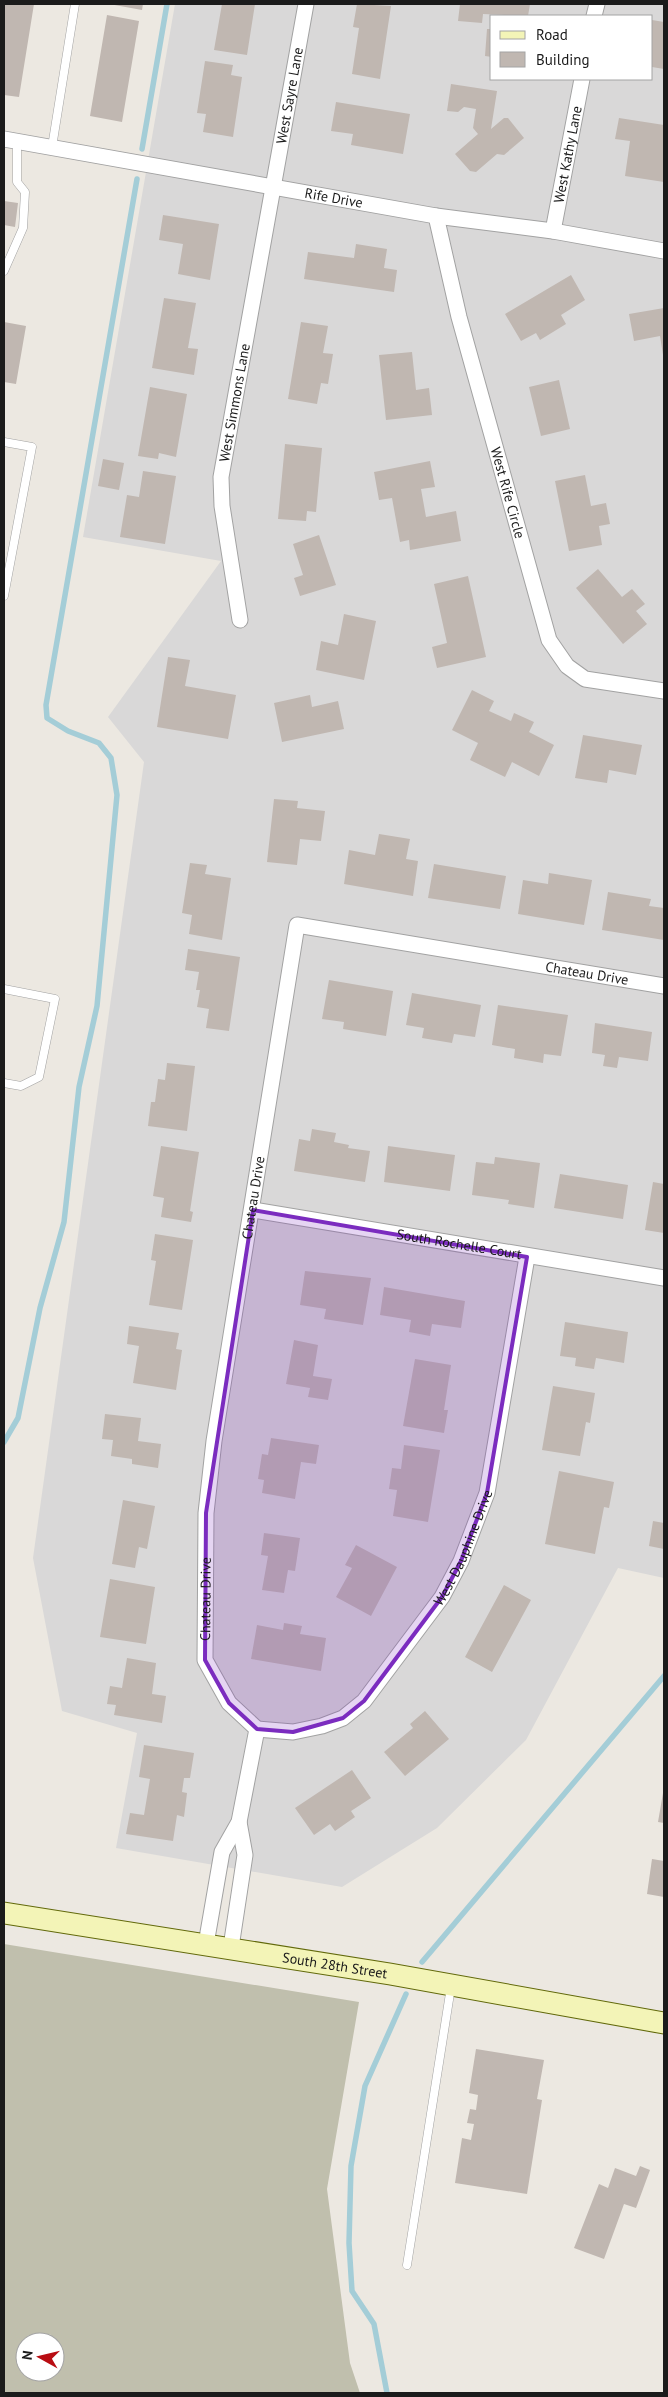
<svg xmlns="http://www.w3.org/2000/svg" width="668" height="2397" font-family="'PT Sans',sans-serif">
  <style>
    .residential { fill: #d9d8d8; fill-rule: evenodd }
    .construction { fill: #c0bfad; fill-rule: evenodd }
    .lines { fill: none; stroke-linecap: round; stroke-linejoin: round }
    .stream { stroke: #a4cdd7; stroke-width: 5.5 }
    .building { fill: #c0b7b1 }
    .lane-casing { stroke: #a2a2a2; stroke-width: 9 }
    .street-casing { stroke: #a2a2a2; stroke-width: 17 }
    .secondary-casing { stroke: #62690b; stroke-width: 23 }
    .lane { stroke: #fff; stroke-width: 8 }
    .street { stroke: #fff; stroke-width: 15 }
    .secondary { stroke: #f3f4b7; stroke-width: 21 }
    .marked { fill: #7b2cbf; fill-opacity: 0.2; stroke: #7b2cbf; stroke-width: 4; stroke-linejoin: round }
    .labels { text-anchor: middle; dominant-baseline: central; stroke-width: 5; stroke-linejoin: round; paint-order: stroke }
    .street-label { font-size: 14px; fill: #1b1b1b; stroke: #fff }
  </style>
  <rect width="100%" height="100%" fill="#ece8e1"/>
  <!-- residential -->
  <path class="residential" d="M175 4H664V1578L618 1568 526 1740 437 1828 342 1887 116 1848 137 1733 62 1711 33 1558 144 762 108 717 221 561 83 537ZM492 16H652V79H492Z"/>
  <!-- construction -->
  <path class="construction" d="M4 1944 359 2002 327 2189 350 2363 360 2393H4ZM25 2342H55V2372H25Z"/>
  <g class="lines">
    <!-- stream -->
    <path class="stream" d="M142 149 167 4
      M4 1442 18 1418 40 1308 64 1222 79 1087 97 1006 117 795 111 758 99 743 68 731 47 718 46 705 137 179
      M422 1962 664 1676
      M387 2393 374 2324 352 2291 349 2243 351 2166 365 2086 406 1994"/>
  </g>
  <!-- building -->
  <path class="building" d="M4 4H34L19 97 4 95Z
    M109 4H143L142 10Z
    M222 4H255L247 55 214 50Z
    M357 4 391 6 380 79 352 74 359 28 353 27Z
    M460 4H530L528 16 483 14 482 23 458 21Z
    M107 15 139 21 122 122 90 116Z
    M652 20 664 22V69L652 67Z
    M487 29H492V57L485 56Z
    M205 61 233 65 231 75 242 77 233 137 203 132 206 114 197 113Z
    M451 84 497 91 491 129 504 118H508L524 138 504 155 497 154 476 172 470 171 455 154 478 134 473 128 476 109 464 107 458 112 447 111Z
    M336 102 410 114 403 154 351 145 353 134 331 131Z
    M619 118 664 125V182L625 176 630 141 615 139Z
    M4 201 18 203 15 227 4 225Z
    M163 215 219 224 210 280 178 274 183 244 159 240Z
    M356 244 387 249 384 268 397 270 394 292 304 279 308 252 354 258Z
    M571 275 585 300 561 315 566 324 540 340 536 333 521 341 505 314Z
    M164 298 196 303 188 348 198 349 194 375 152 368Z
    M664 308V355H663L660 336 634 341 629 314Z
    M4 322 26 326 16 384 4 382Z
    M301 322 328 326 323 353 333 354 328 384 321 383 317 404 288 399Z
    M412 352 416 390 429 388 432 415 386 420 379 355Z
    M559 380 570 429 541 436 529 387Z
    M150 387 187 394 176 457 159 453 158 459 138 456Z
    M285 444 322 448 316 512 307 511 306 521 278 519Z
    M103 459 124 463 119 490 98 486Z
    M430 461 435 487 421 489 426 517 456 511 461 541 410 550 409 540 400 542 392 498 379 500 374 472Z
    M143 471 176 476 165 544 120 537 127 495 139 497Z
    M585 475 591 506 606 503 610 524 599 526 602 545 569 551 555 481Z
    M319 535 336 585 300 596 294 578 303 575 293 544Z
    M598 569 622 597 632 589 645 604 636 611 647 624 623 644 576 588Z
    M468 576 486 657 437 668 432 647 447 643 434 584Z
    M344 614 376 621 364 680 316 670 321 641 338 645Z
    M168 657 190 660 185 686 236 695 228 739 157 727Z
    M472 690 494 701 489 711 511 721 514 713 534 722 529 732 554 745 539 776 512 762 505 777 470 760 478 743 452 730Z
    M310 695 312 707 338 701 344 729 282 742 274 703Z
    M583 735 642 745 636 775 609 770 607 783 575 778Z
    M274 799 298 801 297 808 325 811 321 841 300 839 297 865 267 862Z
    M379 834 410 839 406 859 418 861 413 896 344 884 349 850 375 855Z
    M190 863 207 865 205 874 231 878 222 940 189 934 192 915 182 913Z
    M434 864 506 876 500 909 428 898Z
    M549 873 592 880 584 925 518 914 523 880 548 884Z
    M608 892 651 899 649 906 664 908V940L602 930Z
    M188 949 240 957 229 1031 206 1028 209 1009 197 1007 200 990H196L199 972 185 970Z
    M329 980 393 991 386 1036 343 1029 344 1022 322 1019Z
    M412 993 481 1005 475 1037 454 1034 452 1043 422 1038 424 1028 406 1025Z
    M498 1005 568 1015 561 1056 544 1054 543 1063 514 1058 515 1049 492 1045Z
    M595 1023 652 1032 648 1061 619 1057 617 1068 603 1066 605 1055 592 1053Z
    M167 1063 195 1066 187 1131 148 1126 151 1102H155L158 1079 165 1080Z
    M312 1129 336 1133 334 1142 349 1145 348 1148 370 1151 365 1182 294 1171 299 1139 310 1141Z
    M161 1146 199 1152 190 1211 193 1212 191 1222 161 1217 164 1198 153 1196Z
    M388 1146 455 1155 450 1191 384 1182Z
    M495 1157 540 1163 534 1208 508 1204 509 1200 472 1195 476 1162 494 1164Z
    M560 1174 628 1185 623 1219 554 1208Z
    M653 1182 664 1184V1233L645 1230Z
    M155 1234 193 1240 182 1310 149 1305 156 1261 151 1260Z
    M305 1271 371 1278 363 1325 324 1319 326 1309 300 1305Z
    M384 1287 465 1301 461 1328 432 1324 430 1336 409 1332 411 1320 380 1315Z
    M565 1322 628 1332 624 1363 596 1358 594 1369 575 1366 576 1358 560 1356Z
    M129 1326 179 1333 176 1349 182 1350 176 1390 133 1383 139 1346 127 1344Z
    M294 1340 318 1345 313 1376 332 1379 328 1400 308 1397 310 1388 286 1384Z
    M415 1359 451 1365 444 1410H448L444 1433 403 1426Z
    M553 1386 595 1393 590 1423 586 1422 580 1456 542 1450Z
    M105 1414 141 1418 138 1441 161 1444 158 1468 132 1464V1459L111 1456 113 1440 102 1439Z
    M271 1438 319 1445 316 1464 301 1462 295 1499 262 1493 264 1480 258 1479 262 1454 268 1455Z
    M404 1445 440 1450 428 1522 393 1516 397 1490 389 1489 392 1468 401 1469Z
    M559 1471 614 1482 609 1508 604 1507 595 1554 545 1544Z
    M123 1500 155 1506 147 1549 139 1547 135 1568 112 1564Z
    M653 1521 664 1523V1549L649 1546Z
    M264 1533 300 1538 295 1571 288 1570 284 1593 262 1590 268 1556 261 1555Z
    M356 1545 397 1567 371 1616 336 1597 352 1568 345 1565Z
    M110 1579 155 1587 146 1644 100 1637Z
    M504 1585 531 1600 492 1672 465 1657Z
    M284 1623 302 1626 300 1634 326 1638 321 1671 251 1659 257 1625 283 1630Z
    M127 1658 156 1663 152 1694 166 1696 162 1723 114 1715 116 1705 107 1704 110 1686 122 1688Z
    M425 1711 449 1739 405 1776 384 1752 413 1728 410 1724Z
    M144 1745 194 1753 190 1778H184L182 1792 187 1793 184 1817 177 1815 173 1841 126 1834 130 1813 144 1815 150 1779 139 1777Z
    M352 1770 371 1798 351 1811 355 1817 335 1831 330 1824 314 1835 295 1808Z
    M663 1793H664V1823L658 1822Z
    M652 1859 664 1861V1897L647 1894Z
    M476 2049 544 2060 537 2099 542 2100 527 2194 455 2183 462 2138 471 2140 474 2124 467 2123 470 2109 476 2110 478 2095 469 2093Z
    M640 2166 650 2170 636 2208 624 2204 604 2259 574 2248 599 2184 608 2188 615 2168 636 2176Z"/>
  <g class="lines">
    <!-- lane casing -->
    <g class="lane-casing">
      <path id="lane" d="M52 147 75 4
        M4 271 23 228 25 192 17 182V141
        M4 442 32 447 4 596
        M4 989 55 999 39 1077 21 1086 4 1083
        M407 2265 451 1987"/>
    </g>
    <!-- street casing -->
    <g class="street-casing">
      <g id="street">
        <path d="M594 16 597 4"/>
        <path id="s1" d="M4 139 436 216 553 231 664 251"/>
        <path id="s2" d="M436 216 459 317 549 640 567 666 585 679 664 691"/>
        <path id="s3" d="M553 231 582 79"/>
        <path id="s4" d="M240 620 222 506 221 477 306 4"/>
        <path id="s5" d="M253 1210 664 1278"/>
        <path id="s6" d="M257 1729 293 1732 322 1726 343 1718 364 1701 442 1597 461 1561 487 1493 527 1257"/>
        <path id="s7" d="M206 1944 222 1852 239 1822 257 1729 229 1703 205 1660 206 1513 214 1441 297 925 664 986"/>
        <path d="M231 1947 245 1855 239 1822"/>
      </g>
    </g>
    <!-- secondary casing -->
    <g class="secondary-casing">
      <g id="secondary">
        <path id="s8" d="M4 1913 390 1974 664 2023"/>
      </g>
    </g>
    <!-- lane -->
    <use href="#lane" class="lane"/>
    <!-- street -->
    <use href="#street" class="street"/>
    <!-- secondary -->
    <use href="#secondary" class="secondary"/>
  </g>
  <!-- marked area -->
  <path class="marked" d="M253 1210 527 1257 487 1493 461 1561 442 1597 364 1701 343 1718 293 1732 257 1729 229 1703 205 1660 206 1513Z"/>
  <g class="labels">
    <!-- street labels -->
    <g class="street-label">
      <text stroke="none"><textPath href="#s4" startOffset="532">West Sayre Lane</textPath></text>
      <text stroke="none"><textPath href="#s3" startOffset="78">West Kathy Lane</textPath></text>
      <text stroke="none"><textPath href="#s1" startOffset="335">Rife Drive</textPath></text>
      <text stroke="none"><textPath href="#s4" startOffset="220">West Simmons Lane</textPath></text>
      <text stroke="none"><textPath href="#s2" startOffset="286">West Rife Circle</textPath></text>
      <text stroke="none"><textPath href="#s7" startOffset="1346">Chateau Drive</textPath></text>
      <text stroke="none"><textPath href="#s7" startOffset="776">Chateau Drive</textPath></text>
      <text stroke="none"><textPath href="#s5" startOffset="209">South Rochelle Court</textPath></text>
      <text stroke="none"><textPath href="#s6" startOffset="299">West Dauphine Drive</textPath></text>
      <text stroke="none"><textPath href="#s7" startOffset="371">Chateau Drive</textPath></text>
      <text stroke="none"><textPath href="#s8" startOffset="335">South 28th Street</textPath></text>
    </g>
  </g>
  <!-- border -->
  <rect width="668" height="2397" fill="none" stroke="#1b1b1b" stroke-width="10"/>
  <!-- legend -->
  <rect x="490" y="15" width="162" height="65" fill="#ffffff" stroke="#a4a4a4"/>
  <rect x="500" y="31" width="25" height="8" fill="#f3f4b7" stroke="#a4a4a4"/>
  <text x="536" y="40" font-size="15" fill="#1b1b1b">Road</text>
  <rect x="500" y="52" width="25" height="15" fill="#c0b7b1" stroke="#a4a4a4"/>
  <text x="536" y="65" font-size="15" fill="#1b1b1b">Building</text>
  <!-- north arrow -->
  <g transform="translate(40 2357) rotate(278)"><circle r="24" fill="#ffffff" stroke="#a4a4a4"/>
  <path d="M0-4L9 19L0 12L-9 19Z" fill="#b90d13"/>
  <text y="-8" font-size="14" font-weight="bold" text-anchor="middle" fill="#1b1b1b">N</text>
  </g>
</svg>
